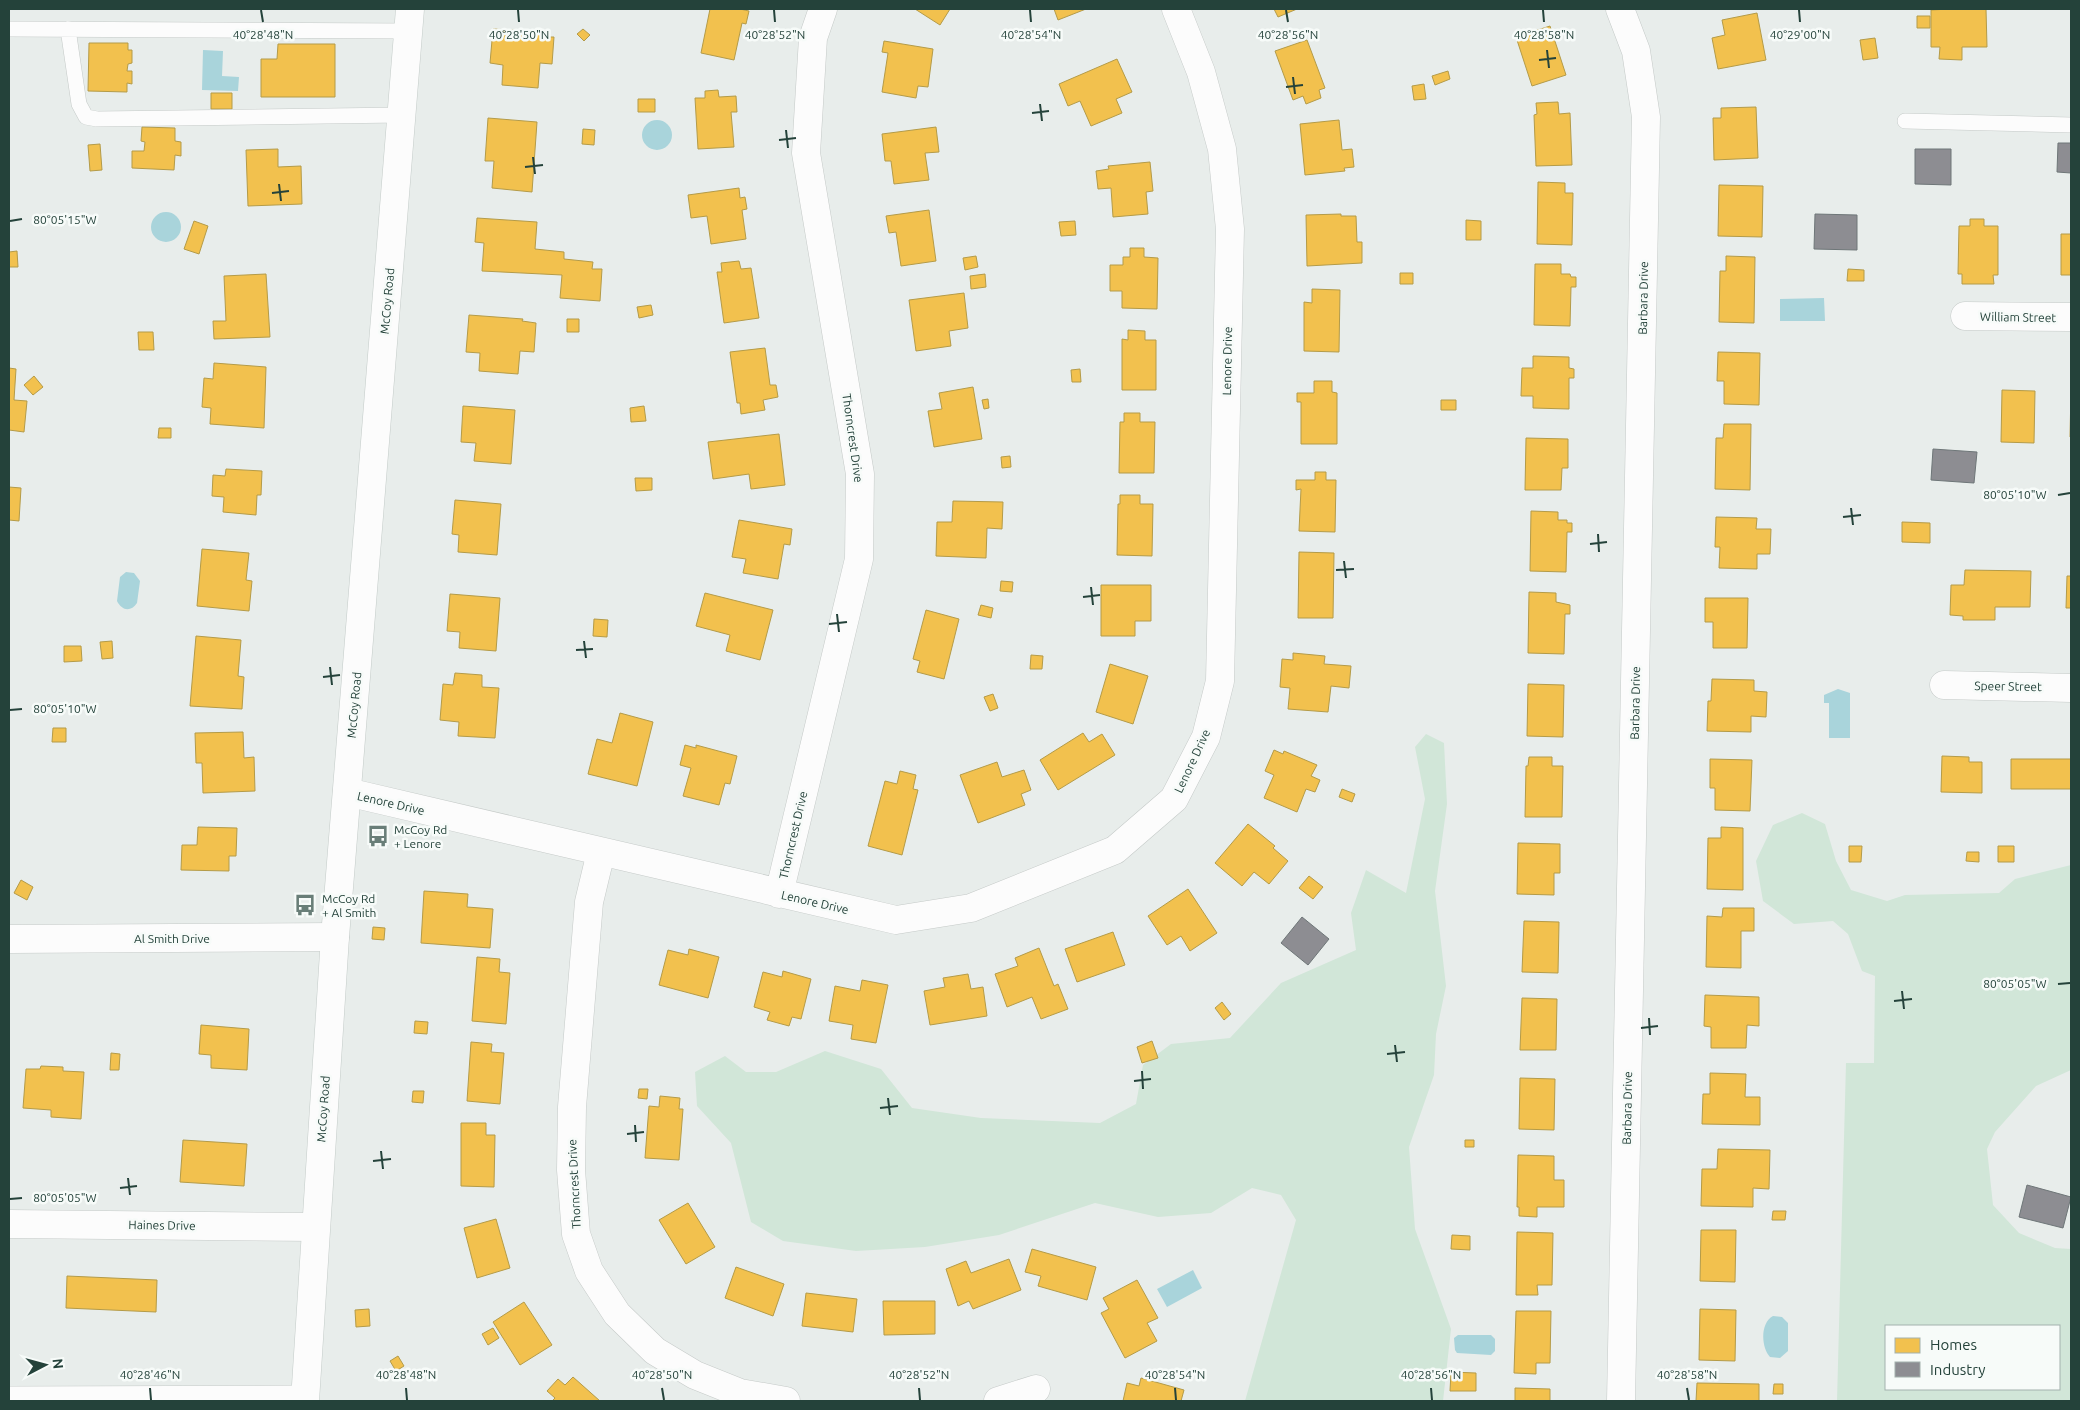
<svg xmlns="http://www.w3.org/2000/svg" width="2080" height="1410" font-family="Ubuntu,sans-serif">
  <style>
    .green { fill: #d1e6d8; fill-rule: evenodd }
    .water { fill: #a9d4db }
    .homes { fill: #f2c14e; stroke: #b49b48 }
    .industry { fill: #8d8d92; stroke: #6e7678 }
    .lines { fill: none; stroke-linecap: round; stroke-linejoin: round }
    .lane-casing { stroke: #c5cac8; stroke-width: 16 }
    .street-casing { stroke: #c5cac8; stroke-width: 29 }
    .secondary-casing { stroke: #c3cbc8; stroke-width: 29 }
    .lane { stroke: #fcfcfc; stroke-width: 15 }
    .street { stroke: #fcfcfc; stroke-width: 28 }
    .secondary { stroke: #fcfcfc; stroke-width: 28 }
    .ticks { fill: none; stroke: #24423a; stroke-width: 2 }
    .labels { text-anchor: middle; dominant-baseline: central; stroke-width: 5; stroke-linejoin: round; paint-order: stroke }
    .street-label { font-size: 12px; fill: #24423a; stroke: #f7fbf9 }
    .poi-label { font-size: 12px; fill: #24423a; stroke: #f7fbf9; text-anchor: start }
    .ticks-label { font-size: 12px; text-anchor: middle; fill: #24423a; stroke: #f7fbf9; stroke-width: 5; stroke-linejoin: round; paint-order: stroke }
  </style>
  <rect width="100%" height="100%" fill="#e8edeb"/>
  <!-- green -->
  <path class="green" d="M1426 734 1444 743 1447 804 1435 891 1446 986 1436 1034 1434 1075 1409 1147 1415 1229 1451 1329 1443 1401H1245L1296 1220 1281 1195 1252 1188 1211 1213 1158 1217 1095 1203 999 1235 925 1247 856 1251 783 1241 751 1222 731 1143 697 1106 695 1072 725 1056 746 1072H776L825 1051 881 1069 912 1108 981 1118 1100 1123 1136 1104 1143 1065 1171 1044 1230 1038 1281 983 1356 950 1351 913 1366 870 1406 893 1425 799 1415 747Z
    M1802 813 1825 824 1836 861 1851 890 1887 901 1905 895 1999 893 2015 879 2071 865V1070L2036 1086 1995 1132 1987 1149 1993 1205 2019 1233 2055 1248 2071 1249V1401H1837L1846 1063H1874L1875 976 1862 971 1848 934 1833 921 1794 924 1763 901 1756 861 1773 825ZM1886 1326H2059V1389H1886Z"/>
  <!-- water -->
  <path class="water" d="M203 50 223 51 222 76 239 77 238 91 202 90Z
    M642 135a15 15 0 1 1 30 0a15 15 0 1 1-30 0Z
    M151 227a15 15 0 1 1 30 0a15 15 0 1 1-30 0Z
    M1824 298 1825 321H1780V299Z
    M126 572 134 573 140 581 137 603C131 612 122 611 117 601L120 577Z
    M1838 689 1850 693V738H1829V703H1824V695Z
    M1193 1270 1202 1288 1167 1307 1157 1289Z
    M1773 1316 1782 1317 1788 1323V1351L1780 1358 1770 1357C1761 1347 1760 1323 1773 1316Z
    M1458 1335H1491L1495 1339V1351L1491 1355 1457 1353 1455 1350 1454 1338Z"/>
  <!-- homes -->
  <path class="homes" d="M710 9H740L749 11 746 24 742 23 734 60 701 53Z
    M915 9H950L940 25Z
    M1054 9H1086L1058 20Z
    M1274 9H1297L1278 17Z
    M1949 9H1986L1987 47H1962V60L1939 59 1940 47H1931V10Z
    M1757 13 1766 60 1718 69 1712 38 1725 35 1722 20Z
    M1917 16H1930V28H1917Z
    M1550 26 1566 75 1532 86 1516 37Z
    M493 29 542 32V37H554L552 64 540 63 538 88 502 85 503 65 490 63Z
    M583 29 590 35 584 41 577 34Z
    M1875 38 1878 58 1863 60 1860 40Z
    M1307 40 1325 88 1319 90 1321 98 1306 104 1303 96 1293 100 1275 51Z
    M884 41 933 49 928 87 918 86 916 98 882 92 888 53 882 52Z
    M89 43H128V50H132V63L128 64 127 71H132V84L127 83V92L88 91Z
    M278 44H335V97H261V59H277Z
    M1117 59 1132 92 1116 99 1122 113 1091 126 1080 101 1068 106 1059 84Z
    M1448 71 1450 79 1435 85 1432 76Z
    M1424 84 1426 99 1414 100 1412 86Z
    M718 90 719 97 736 96 737 112H731L734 147 698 149 695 98H705V91Z
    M211 93H232V109H211Z
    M638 99H655V112H638Z
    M1558 102 1559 114 1570 113 1572 165 1536 166 1534 115 1537 114 1536 103Z
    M1756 107 1758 158 1714 160 1713 118H1721V108Z
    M488 118 537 122 532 192 492 188 494 161H485Z
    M1339 120 1342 150 1352 149 1354 167 1344 168 1345 171 1305 175 1300 124Z
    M142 127 175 128V141L181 142V156L175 155 174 170 132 168V151H144L145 142 141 141Z
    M936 127 939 152 925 153 929 180 894 184 891 161H885L882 134Z
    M583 129 595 130 594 145 582 144Z
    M100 144 102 170 90 171 88 145Z
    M278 149V167L301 166 302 204 248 206 246 150Z
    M1150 162 1153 191 1146 192 1148 214 1113 217 1111 188 1098 189 1096 171 1109 169 1108 166Z
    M1538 182 1565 183V193H1573L1572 245 1537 244Z
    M1719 185 1763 186 1762 237 1718 236Z
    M739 188 740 198 745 197 747 209 742 210 746 239 711 244 707 216 691 218 688 195Z
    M929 210 936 261 901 266 896 232 889 233 886 216Z
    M1341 214V216H1356L1357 242H1362V263L1307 266 1306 215Z
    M477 218 537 222 535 249 564 252V259L593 262 592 269H602L600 301 560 298 562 275 482 271 484 243 475 242Z
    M1970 219H1984V226H1998V275H1993L1994 284H1962V274H1958L1959 226H1970Z
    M1466 220 1481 221V240H1466Z
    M194 221 208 226 199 254 184 249Z
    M1075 221 1076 235 1061 236 1059 222Z
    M2061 234H2071V275H2061Z
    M1130 248H1144V257L1158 258 1157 309 1122 308V291H1110V265H1123V257H1130Z
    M17 251 18 267H9V252Z
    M976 256 978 267 965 270 963 258Z
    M1726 256 1755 257 1754 323 1719 322 1720 271H1726Z
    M739 261 741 269 751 268 759 318 724 323 717 272H722L721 263Z
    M1535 264H1561V274H1570L1571 277H1576V287H1571L1570 326 1534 325Z
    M1848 269 1864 270V281H1847Z
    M1400 273H1413V284H1400Z
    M266 274 270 337 214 339 213 321H226L224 276Z
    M985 274 986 287 971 289 970 276Z
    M1312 289 1340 290 1339 352 1304 351V302L1312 303Z
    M964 293 968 328 949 331 951 346 916 351 909 300Z
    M651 305 653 315 639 318 637 307Z
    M469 315 523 319 522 321 536 323 534 352 520 351 518 374 479 371 480 353 466 352Z
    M567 319H579V332H567Z
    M1128 330 1145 331V340H1156V390H1122V339L1128 340Z
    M138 332H153L154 350H139Z
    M765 348 770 385H776L778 397 763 400 765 410 741 414 740 403H737L730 352Z
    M1718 352 1760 353 1759 405 1724 404V381H1717Z
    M1533 356 1569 357V368L1574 369V378H1569V409L1533 408V396H1521L1522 368H1533Z
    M214 363 266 367 264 428 210 424 211 408 202 407 204 378 213 379Z
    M9 368 16 369 14 400 27 401 24 432 9 430Z
    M1080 369 1081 382H1072L1071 370Z
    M34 376 43 387 33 395 24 385Z
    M1314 381H1332V392L1337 393V444H1301V402H1297V393H1314Z
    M973 387 982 439 934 447 928 411 942 409 939 393Z
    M2002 390 2035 391 2034 443 2001 442Z
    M2071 390V437H2070Z
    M988 399 989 408 984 409 982 400Z
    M1441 400H1456V410H1441Z
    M463 406 515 410 511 464 474 461 476 443 461 442Z
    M644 406 646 421 631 422 630 408Z
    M1124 413H1140V422H1155L1154 473H1119L1120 422H1124Z
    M1724 424H1751L1750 490 1715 489 1716 438H1723Z
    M159 428H171V438H158Z
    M779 434 785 485 751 489 749 474 713 479 708 442Z
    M1526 438 1568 439V468H1562L1561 490H1525Z
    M1010 456 1011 467 1002 468 1001 457Z
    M226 469 262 471 261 495H257L256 515 223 512 224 497 212 496 213 475 225 476Z
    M1315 472H1326V480H1336L1335 532 1299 531 1301 489 1296 490V480H1315Z
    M635 478H652V490L636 491Z
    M9 487 21 488 19 521 9 520Z
    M1120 495H1140V504H1153L1152 556 1117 555 1118 504H1120Z
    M455 500 501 504 497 555 458 552 459 535 452 534Z
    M953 501 1003 502 1002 529 987 528 986 558 936 556 937 522H952Z
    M1531 511 1558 512V520H1567V523H1572V532H1567L1566 572 1530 571Z
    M1716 517 1757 518 1756 529H1771L1770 554H1757V569L1719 568 1720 547H1715Z
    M739 520 792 529 790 545 784 544 778 579 743 573 746 559 732 557Z
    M1902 522 1930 523V543L1902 542Z
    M202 549 249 553 246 580 252 581 249 611 197 606Z
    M1299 552 1334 553 1333 618H1298Z
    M1965 570 2031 571 2030 607H1995V620H1963V616L1950 615 1951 585H1964Z
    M2067 576H2071V608H2066Z
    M1001 581 1013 582 1012 592 1000 591Z
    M1101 585H1151V621H1135V636H1101Z
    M1529 592 1556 593V602L1570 605V614H1565L1564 654 1528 653Z
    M705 593 773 610 760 660 726 651 730 635 696 626Z
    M450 594 500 598 496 651 459 648 460 632 447 631Z
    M1705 598H1748L1747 648H1713V622H1705Z
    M981 605 993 608 991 618 978 615Z
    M926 610 959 619 944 679 917 672 920 661 913 659Z
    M594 619 608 620 607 637 593 636Z
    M196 636 241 640 238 676 244 677 242 709 190 706Z
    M112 641 113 658 102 659 100 642Z
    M64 646H81L82 661 64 662Z
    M1293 653 1325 656 1324 664 1351 666 1349 688 1331 686 1328 712 1288 709 1290 688 1280 687 1282 659 1293 660Z
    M1031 655 1043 656 1042 669H1030Z
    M1110 664 1148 676 1133 724 1096 712Z
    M455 673 482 675V687L499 688 495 738 458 736 459 722 440 720 443 684 453 685Z
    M1712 679 1754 680V691L1767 692 1766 717 1751 716V732L1707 731 1708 701H1711Z
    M1528 684 1564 685 1563 737 1527 736Z
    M993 694 998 708 990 711 984 697Z
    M620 713 653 722 637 786 588 774 597 739 612 743Z
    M53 728H66V742H52Z
    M243 732 244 758 254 757 255 791 203 793 202 763H196L195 733Z
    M1083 733 1089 742 1102 734 1115 755 1058 790 1040 760Z
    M685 745 696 748V745L737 756 730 784 725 783 719 805 683 796 691 768 680 765Z
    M1274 750 1283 754 1284 751 1317 765 1311 776 1320 780 1315 792 1306 789 1297 812 1264 798 1274 775 1265 771Z
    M1942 756 1969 757V762H1982V793L1941 792Z
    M1529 757H1552V766H1563L1562 817H1525L1526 766H1528Z
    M1710 759 1752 760 1750 811 1715 810V788H1710Z
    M2011 759H2071V789H2011Z
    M997 762 1002 777 1024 770 1031 790 1021 794 1025 805 978 823 960 775Z
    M900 771 916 775 913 789 918 790 902 855 868 846 885 781 897 784Z
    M1342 789 1355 794 1352 802 1339 797Z
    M1248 824 1275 846 1273 848 1288 861 1269 884 1254 872 1242 886 1215 863Z
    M198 827 237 828 236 856H229V871L181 870 182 845H197Z
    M1721 827 1743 828V890L1707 889 1708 838H1721Z
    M1518 843 1560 844V873H1554V895L1517 894Z
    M1849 846H1862L1861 862H1849Z
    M1998 846H2014V862H1998Z
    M1967 852H1979V862L1966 861Z
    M1309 876 1323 887 1313 899 1299 888Z
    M21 880 33 887 27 900 14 893Z
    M1188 889 1217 933 1190 951 1181 936 1167 945 1148 916Z
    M424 891 468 894 467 907 493 909 490 948 421 943Z
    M1723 908H1754V931H1741V968L1706 967 1707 916 1722 917Z
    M1524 921 1559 922 1558 973 1522 972Z
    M373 927 385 928 384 940 372 939Z
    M1113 932 1125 965 1077 982 1065 949Z
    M1039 948 1054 986 1058 984 1068 1009 1041 1019 1032 997 1007 1007 995 974 1018 966 1015 958Z
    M689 949 719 957 708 998 659 985 668 950 688 955Z
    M477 957 500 959 499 972 510 973 506 1024 472 1021Z
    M783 971 811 979 801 1019 792 1017 789 1026 767 1020 770 1012 754 1007 763 972 782 977Z
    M968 974 971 989 983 987 987 1016 930 1025 924 991 945 987 943 978Z
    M862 980 888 985 876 1043 851 1039 853 1025 829 1021 835 986 860 991Z
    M1705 995 1759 997V1026L1747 1025 1746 1048H1711V1027L1704 1026Z
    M1522 998 1557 999 1556 1050H1520Z
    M1222 1002 1231 1014 1224 1020 1215 1008Z
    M415 1021 428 1022 427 1034 414 1033Z
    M201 1025 249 1029 247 1070 211 1068V1055L199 1054Z
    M1152 1041 1158 1058 1142 1063 1137 1047Z
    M471 1042 492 1044 491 1052 504 1053 500 1104 467 1101Z
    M111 1053 120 1054 119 1070H110Z
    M41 1066 63 1067V1071L84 1072 81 1119 51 1117V1110L23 1108 26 1069H40Z
    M1710 1073 1746 1074 1745 1097H1760V1125L1702 1124 1703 1094H1710Z
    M1520 1078 1555 1079 1554 1130 1519 1129Z
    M639 1089H648L647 1099 638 1098Z
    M413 1091H424L423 1103 412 1102Z
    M660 1096 680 1098 679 1109H683L679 1160 645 1158 649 1106 659 1107Z
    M461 1123H486V1135H495L494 1187 461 1186Z
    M183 1140 247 1144 244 1186 180 1182Z
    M1465 1140H1474V1147H1465Z
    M1718 1149 1770 1150 1769 1189 1753 1188V1207L1701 1206 1702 1169H1717Z
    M1518 1155 1554 1156V1180H1564V1207H1537V1217L1519 1216V1207H1517Z
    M688 1203 715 1247 686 1264 659 1220Z
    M1773 1211H1786L1785 1220H1772Z
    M496 1219 510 1268 477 1278 464 1228Z
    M1701 1230H1736L1735 1282 1700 1281Z
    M1517 1232 1553 1233 1552 1285H1537L1538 1295H1516Z
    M1452 1235 1470 1236V1250L1451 1249Z
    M1032 1249 1096 1267 1087 1300 1038 1286 1041 1276 1025 1272Z
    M1009 1259 1021 1290 973 1309 969 1301 958 1306 946 1269 966 1261 971 1273Z
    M736 1267 784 1284 773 1316 725 1298Z
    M67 1276 157 1280 156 1312 66 1308Z
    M1137 1280 1158 1318 1147 1323 1157 1341 1125 1358 1101 1313 1109 1309 1103 1298Z
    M806 1293 857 1299 853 1332 802 1326Z
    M883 1301H935V1334L884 1335Z
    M524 1302 552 1345 520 1365 493 1322Z
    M369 1309 370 1326 356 1327 355 1310Z
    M1700 1309 1736 1310 1735 1361 1699 1360Z
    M1516 1311H1551L1550 1363H1536V1374L1514 1373Z
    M493 1328 499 1338 488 1345 482 1334Z
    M398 1356 404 1366 396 1371 390 1361Z
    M1451 1372 1476 1373V1391H1450Z
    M573 1377 600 1401H552L555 1398 547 1391 558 1379 565 1385Z
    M1141 1378 1184 1390 1181 1401H1123L1127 1383 1139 1386Z
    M1697 1383 1759 1384V1401H1696Z
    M1774 1384H1783V1394H1773Z
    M1515 1388 1550 1389V1401H1515Z"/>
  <!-- industry -->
  <path class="industry" d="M2058 143H2071V173L2057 172Z
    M1915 149H1951V185L1915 184Z
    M1815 214 1857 215V250L1814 249Z
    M1933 449 1977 452 1974 483 1931 480Z
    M1302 917 1329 939 1308 965 1281 943Z
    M2027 1185 2071 1197 2063 1228 2019 1217Z"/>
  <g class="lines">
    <!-- lane casing -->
    <g class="lane-casing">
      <path id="lane" d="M9 29 408 31
        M68 29 79 104 86 117 97 119 401 115
        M1905 121 2071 125
        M9 1394 305 1393"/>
    </g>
    <!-- street casing -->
    <g class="street-casing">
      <path id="street" d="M1620 9 1636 51 1646 117 1621 1401
        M1965 316 2071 317
        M1944 685 2071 688
        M347 792 896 920 971 908 1115 850 1174 799 1206 737 1220 681 1230 229 1222 149 1201 72 1176 9
        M601 852 589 902 572 1107 571 1170 576 1234 589 1271 617 1314 655 1351 695 1375 740 1393 786 1401
        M779 894 859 559 860 474 806 153 813 38 823 9
        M9 939 335 937
        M9 1224 315 1227
        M998 1401 1036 1389"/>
    </g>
    <!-- secondary casing -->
    <g class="secondary-casing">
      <path id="secondary" d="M305 1401 335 937 410 9"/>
    </g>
    <!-- lane -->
    <use href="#lane" class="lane"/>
    <!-- street -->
    <use href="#street" class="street"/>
    <!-- secondary -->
    <use href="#secondary" class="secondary"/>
  </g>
  <!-- ticks -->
  <path class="ticks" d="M261 10 263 22M518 10 519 22M774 10 775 22M1030 10 1031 22M1286 10 1288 22M1543 10 1544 22M1799 10 1800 22M1547 50 1549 68M1539 60 1556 58M1293 77 1295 94M1286 87 1303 85M1040 104 1042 121M1032 113 1049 111M786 130 788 148M779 140 796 138M533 157 535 174M525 167 543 165M279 184 281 201M272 193 289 191M10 221 22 219M2058 495 2070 493M1851 508 1853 525M1843 517 1861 515M1598 534 1599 552M1590 544 1607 542M1344 561 1346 578M1336 570 1354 569M1091 587 1093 605M1083 597 1100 595M837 614 839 632M829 624 847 622M584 641 586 658M576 650 593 649M330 667 332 685M323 677 340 675M10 710 22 709M2058 984 2070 983M1902 991 1904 1009M1894 1001 1912 999M1649 1018 1650 1035M1641 1028 1658 1026M1395 1045 1397 1062M1387 1054 1405 1052M1142 1071 1143 1089M1134 1081 1151 1079M888 1098 890 1115M880 1108 898 1106M635 1125 636 1142M627 1134 644 1132M381 1151 383 1169M373 1161 391 1159M128 1178 130 1195M120 1188 137 1186M10 1199 22 1198M150 1388 151 1400M406 1388 407 1400M662 1388 664 1400M919 1388 920 1400M1175 1388 1176 1400M1431 1388 1432 1400M1687 1388 1689 1400"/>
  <!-- icons -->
  <defs>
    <g id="bus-bare" transform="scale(1.725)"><path d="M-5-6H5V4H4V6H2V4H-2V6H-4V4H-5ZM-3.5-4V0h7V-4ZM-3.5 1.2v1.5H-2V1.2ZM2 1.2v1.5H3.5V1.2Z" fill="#697e78" stroke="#f7fbf9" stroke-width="2.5" paint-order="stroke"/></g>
  </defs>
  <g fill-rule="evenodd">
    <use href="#bus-bare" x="378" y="836"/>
    <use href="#bus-bare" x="305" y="905"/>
  </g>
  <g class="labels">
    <!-- street labels -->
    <g class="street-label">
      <text transform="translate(1643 298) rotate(-89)">Barbara Drive</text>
      <text transform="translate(387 301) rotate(-85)">McCoy Road</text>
      <text transform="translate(2018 317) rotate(1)">William Street</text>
      <text transform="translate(1227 361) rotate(-89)">Lenore Drive</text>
      <text transform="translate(853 438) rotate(82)">Thorncrest Drive</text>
      <text transform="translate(2008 686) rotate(1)">Speer Street</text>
      <text transform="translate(1635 703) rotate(-89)">Barbara Drive</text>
      <text transform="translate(354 705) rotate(-85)">McCoy Road</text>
      <text transform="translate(1192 761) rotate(-65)">Lenore Drive</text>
      <text transform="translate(391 803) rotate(13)">Lenore Drive</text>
      <text transform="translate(793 835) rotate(-77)">Thorncrest Drive</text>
      <text transform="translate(815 902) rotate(13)">Lenore Drive</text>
      <text x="172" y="938">Al Smith Drive</text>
      <text transform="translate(1627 1108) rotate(-89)">Barbara Drive</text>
      <text transform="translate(323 1109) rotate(-86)">McCoy Road</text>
      <text transform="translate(574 1184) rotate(-93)">Thorncrest Drive</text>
      <text transform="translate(162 1225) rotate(1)">Haines Drive</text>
    </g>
    <!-- poi labels -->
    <g class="poi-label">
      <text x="394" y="829">McCoy Rd<tspan x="394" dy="14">+ Lenore</tspan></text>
      <text x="322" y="898">McCoy Rd<tspan x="322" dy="14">+ Al Smith</tspan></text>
    </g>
  </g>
  <g class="ticks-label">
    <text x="263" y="39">40°28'48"N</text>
    <text x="519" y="39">40°28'50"N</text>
    <text x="775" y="39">40°28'52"N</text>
    <text x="1031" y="39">40°28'54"N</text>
    <text x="1288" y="39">40°28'56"N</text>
    <text x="1544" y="39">40°28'58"N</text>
    <text x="1800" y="39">40°29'00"N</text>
    <text x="65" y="224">80°05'15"W</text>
    <text x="2015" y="499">80°05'10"W</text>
    <text x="65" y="713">80°05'10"W</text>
    <text x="2015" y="988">80°05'05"W</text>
    <text x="65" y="1202">80°05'05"W</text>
    <text x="150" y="1379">40°28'46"N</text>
    <text x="406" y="1379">40°28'48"N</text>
    <text x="662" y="1379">40°28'50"N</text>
    <text x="919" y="1379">40°28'52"N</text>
    <text x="1175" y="1379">40°28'54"N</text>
    <text x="1431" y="1379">40°28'56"N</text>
    <text x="1687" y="1379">40°28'58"N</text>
  </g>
  <!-- border -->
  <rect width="2080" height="1410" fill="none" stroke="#24423a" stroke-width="20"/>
  <!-- legend -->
  <rect x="1885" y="1325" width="175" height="65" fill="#f7fbf9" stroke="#a3b1ad"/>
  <rect x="1895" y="1338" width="25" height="15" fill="#f2c14e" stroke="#a3b1ad"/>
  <text x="1930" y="1350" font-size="15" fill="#24423a">Homes</text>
  <rect x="1895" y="1362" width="25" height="15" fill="#8d8d92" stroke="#a3b1ad"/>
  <text x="1930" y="1375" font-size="15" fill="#24423a">Industry</text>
  <!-- north arrow -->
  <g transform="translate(45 1365) rotate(84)" stroke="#f7fbf9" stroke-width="4" paint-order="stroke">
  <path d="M0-4L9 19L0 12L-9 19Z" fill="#24423a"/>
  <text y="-8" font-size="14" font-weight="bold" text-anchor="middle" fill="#24423a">N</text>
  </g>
</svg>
